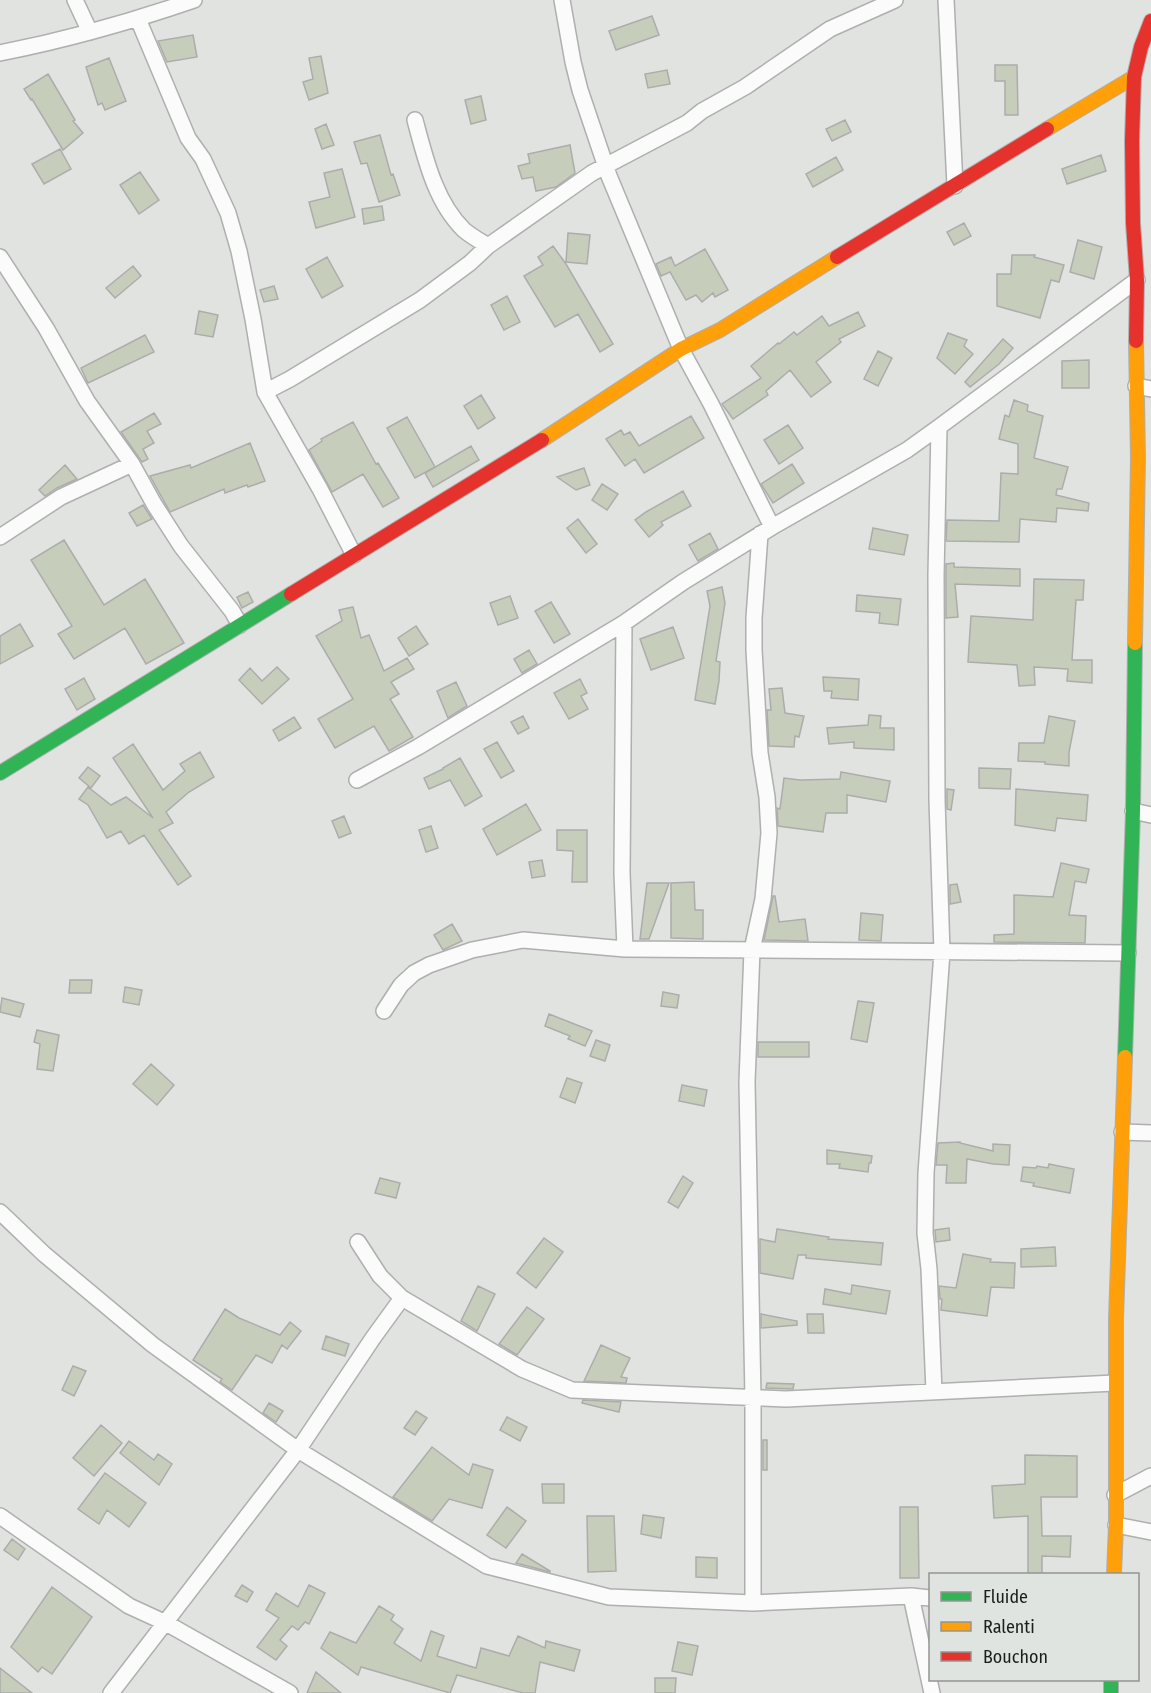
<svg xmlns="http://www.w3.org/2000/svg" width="1151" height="1693" font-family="'Fira Sans Condensed',sans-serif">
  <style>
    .building { fill: #c7cdbb; stroke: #acadab; stroke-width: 1.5 }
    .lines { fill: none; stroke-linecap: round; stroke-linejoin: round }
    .street-casing { stroke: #aeafae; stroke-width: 18 }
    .fast-casing { stroke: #aeafae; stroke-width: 16 }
    .slow-casing { stroke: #aeafae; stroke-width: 16 }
    .jam-casing { stroke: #aeafae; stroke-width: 16 }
    .street { stroke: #fafbfa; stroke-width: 15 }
    .fast { stroke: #30b455; stroke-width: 14 }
    .slow { stroke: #ff9f0a; stroke-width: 14 }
    .jam { stroke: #e5322d; stroke-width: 14 }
  </style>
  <rect width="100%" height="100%" fill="#e1e3e1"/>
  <!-- building -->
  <path class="building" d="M652 16 659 35 616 50 609 31Z
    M193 35 197 57 167 62 158 41Z
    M321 56 328 93 309 100 303 82 313 79 309 58Z
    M109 58 126 101 105 110 102 103 98 105 86 67Z
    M995 65H1017L1018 115H1005V81H995Z
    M667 70 670 84 648 88 645 74Z
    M48 74 75 120 73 121 83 133 63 150 32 99 31 100 24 89Z
    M481 96 486 120 471 124 465 100Z
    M845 120 851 132 832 141 826 129Z
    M326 124 334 145 322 149 315 129Z
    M380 135 391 175 393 174 400 195 379 202 367 163 361 164 354 142Z
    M570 145 575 173 556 187 536 191 533 177 522 179 518 166 530 163 528 154Z
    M60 149 71 169 44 184 32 164Z
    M1101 155 1106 171 1067 184 1062 169Z
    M836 157 843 170 813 187 806 174Z
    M342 169 355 217 316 228 309 202 330 197 324 173Z
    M140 172 159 200 139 214 120 185Z
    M382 206 384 220 364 224 362 209Z
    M964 223 971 236 954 245 947 232Z
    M568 233 590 235 587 264 566 262Z
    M1078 240 1102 247 1094 279 1070 272Z
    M553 246 566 264 613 344 600 352 578 314 555 327 524 276 543 265 538 257Z
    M705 249 728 290 715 297 713 293 702 302 696 295 686 300 670 272 661 276 656 264 671 257 675 266Z
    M1012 255H1035L1034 257 1064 265 1059 282 1051 280 1040 318 997 306V274H1011Z
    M327 257 343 286 322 298 306 269Z
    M133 266 141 276 115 298 106 288Z
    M274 286 278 299 264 302 260 290Z
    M507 296 520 322 504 330 491 305Z
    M199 311 218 315 213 337 195 334Z
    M858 312 865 326 839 339 841 342 816 362 831 382 811 397 790 370 766 391 768 395 733 419 722 404 761 378 751 366 778 343 779 344 794 332 797 335 822 316 829 326Z
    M948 333 967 340 964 346 973 354 955 374 937 358Z
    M145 335 154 352 88 383 81 368Z
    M1003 339 1013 348 999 364 970 387 965 382Z
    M878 351 892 358 878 386 864 379Z
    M1089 360V388H1062V361Z
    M481 395 495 418 478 429 464 406Z
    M1014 400 1028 405 1027 411 1043 416 1034 458 1068 467 1062 489H1057L1056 495 1089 503 1088 511 1057 508 1056 522 1020 519 1019 542 946 541 947 520 999 521 1001 473 1018 474V444L999 439 1005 415 1009 417Z
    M154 413 161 424 147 431 154 443 143 449 148 459 142 462 121 432Z
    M691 416 704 438 644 473 635 459 625 466 606 439 621 430 624 435 630 432 639 446Z
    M407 417 435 467 415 478 387 428Z
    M353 422 376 464 378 463 399 498 383 507 363 474 332 492 309 450 322 441 321 439Z
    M788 425 803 448 779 464 764 440Z
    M250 443 265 481 248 487 247 485 225 493 224 489 170 512 150 476 190 465 191 468Z
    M471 446 479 460 433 487 425 473Z
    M792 464 804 483 773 503 761 484Z
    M65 465 77 479 57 488 45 496 39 490Z
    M584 468 590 485 576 490 557 477Z
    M602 484 618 494 607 510 592 500Z
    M683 491 691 506 661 522 663 525 649 537 635 520 646 512Z
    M143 505 152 519 137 526 129 513Z
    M578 519 597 544 586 553 567 528Z
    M873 528 908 535 904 555 869 549Z
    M710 533 718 549 698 561 689 545Z
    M64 540 104 605 145 579 184 643 146 664 125 628 74 659 58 634 72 626 31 560Z
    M954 563V567L1020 569V586L955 584 958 617 946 618V564Z
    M1034 579 1084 580 1083 600H1076L1072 660H1092V683L1067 681 1068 669 1034 667 1035 685 1019 686 1017 665 968 662 971 616 1033 620Z
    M722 587 725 603 716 661 720 662 719 681 715 704 695 700 710 606 707 591Z
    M248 592 253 602 242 608 237 597Z
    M857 595 901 599 898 625 879 623 880 613 856 611Z
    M510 596 518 618 498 625 490 603Z
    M551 602 570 634 554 643 535 611Z
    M353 607 361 638 369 635 384 671 407 658 414 669 391 682 399 694 390 699 413 737 389 751 374 726 335 748 318 719 353 699 316 636 342 621 339 610Z
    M20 624 33 646 0 664V636Z
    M416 626 428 644 409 656 398 638Z
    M673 627 684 658 651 670 640 639Z
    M529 650 537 664 522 673 514 659Z
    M277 667 289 679 262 704 239 680 250 668 262 681Z
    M823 677 859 679 858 700 831 698 832 691H824Z
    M84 678 95 699 77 710 65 689Z
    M580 679 587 693 581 696 588 709 569 719 554 693Z
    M456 682 467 706 448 718 437 691Z
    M782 688 785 713 804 716 799 737 795 736 794 747 769 746 767 710H771L769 689Z
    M869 715 881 716 880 728H894V750L854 748V742L829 744 827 728 868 725Z
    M523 716 529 728 518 734 511 722Z
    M1049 716 1075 721 1069 752V766L1045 764V762L1018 761 1019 743H1044Z
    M294 717 301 728 279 741 273 730Z
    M497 742 514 771 501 778 484 749Z
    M133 744 163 790 185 771 180 764 200 752 214 777 189 792 166 812 173 823 159 830 191 876 178 885 144 835 129 844 121 831 107 838 88 805 79 799 88 787 111 805 126 797 153 818 113 758Z
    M460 758 482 796 465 806 450 780 429 789 424 778 443 769V768Z
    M88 767 100 776 91 788 79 778Z
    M979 768 1011 769 1010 789 979 788Z
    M841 772 890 781 886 802 847 795V813H826L823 832 778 826 777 808 780 809 784 778 800 780 840 779Z
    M947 789 954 790 951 810 947 809Z
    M1016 789 1088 795 1086 821 1057 818 1055 831 1015 825Z
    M526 804 541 830 497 855 483 829Z
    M344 816 351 833 339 838 332 821Z
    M431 826 438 848 426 852 419 830Z
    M557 830H587V882H572L573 851 557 850Z
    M542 860 545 876 532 878 529 862Z
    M1061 863 1089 869 1086 883 1075 881 1069 915 1086 916 1085 943 994 942V935L1014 934V895L1053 897Z
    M694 882 695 910H703V939L671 938V883Z
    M647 883H669L649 939H640Z
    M957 884 961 902 950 904V885Z
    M773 896H775L779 922 805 919 808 941 764 940Z
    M861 913 883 915 881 941 859 940Z
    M452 924 462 941 443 950 434 935Z
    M70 980H92L91 993H69Z
    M125 987 142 990 139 1005 123 1002Z
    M663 992 679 995 677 1008 661 1006Z
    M2 998 24 1004 20 1017 0 1012Z
    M858 1001 874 1003 867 1042 851 1039Z
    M549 1014 592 1031 585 1046 568 1039 570 1036 545 1026Z
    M37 1030 59 1035 53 1071 37 1069 40 1044 34 1042Z
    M596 1040 610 1045 605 1061 590 1056Z
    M758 1042H809V1057H758Z
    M151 1064 174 1085 157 1105 133 1084Z
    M567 1078 582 1083 575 1103 560 1097Z
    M682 1085 707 1090 704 1106 679 1101Z
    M960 1142V1143L993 1151V1144L1010 1145 1009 1165 993 1164 967 1159 966 1183H946L947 1165H936L938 1143Z
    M827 1150 872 1156 871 1163H869L868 1172 839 1168 840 1164H827Z
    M1049 1164 1074 1169 1070 1193 1033 1186 1034 1183 1021 1181 1023 1167 1036 1168 1037 1166 1048 1168Z
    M683 1176 693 1183 678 1208 668 1202Z
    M380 1178 400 1183 396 1198 375 1193Z
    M949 1228 950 1240 936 1242 935 1230Z
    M777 1229 829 1237 828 1239 883 1243 881 1265 806 1258V1255H798L793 1279 760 1273V1239L775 1242Z
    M544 1238 563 1252 536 1288 517 1273Z
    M1055 1247 1056 1266 1021 1267V1249Z
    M963 1254 991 1259 990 1262 1015 1263 1014 1288 991 1287 987 1316 941 1310 942 1299H940L939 1286 956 1288Z
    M852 1285 890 1291 886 1314 823 1304 825 1289 851 1294Z
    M478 1286 495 1294 477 1331 461 1321Z
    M527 1307 544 1319 517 1355 499 1344Z
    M225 1309 239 1318 280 1335 290 1322 301 1331 287 1349 282 1345 272 1363 256 1355 232 1390 220 1382 222 1379 193 1360Z
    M761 1314 797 1321V1325L761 1328Z
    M807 1314H823L824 1333H808Z
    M326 1336 349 1344 345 1356 322 1349Z
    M601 1345 630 1358 621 1377 627 1378 626 1383 584 1381Z
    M73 1366 86 1371 74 1396 62 1390Z
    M767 1383 794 1384 793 1389 766 1388Z
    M583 1400 621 1402 619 1412 582 1403Z
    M269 1403 283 1411 276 1422 263 1413Z
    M416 1411 427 1418 415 1435 404 1428Z
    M507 1417 527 1427 520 1441 500 1430Z
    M101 1425 122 1443 94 1476 73 1458Z
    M763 1440H767V1470H763Z
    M129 1441 154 1460 158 1454 172 1464 159 1485 120 1453Z
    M432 1447 469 1475 473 1464 493 1470 482 1508 449 1499 432 1521 393 1497Z
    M1025 1455 1077 1456V1497H1041L1042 1536H1071L1070 1557 1042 1556V1575H1028V1516L994 1518 992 1486 1025 1484Z
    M105 1473 146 1503 129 1527 107 1510 99 1524 78 1509Z
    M542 1484H564V1503H543Z
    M507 1507 526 1521 506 1548 487 1535Z
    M900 1507H918L919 1578H900Z
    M643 1515 664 1518 661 1538 641 1534Z
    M587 1516H614L616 1571 588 1572Z
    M12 1539 25 1549 18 1560 4 1550Z
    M522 1554 550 1571V1572L516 1563Z
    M696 1557 717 1558V1578L696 1577Z
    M242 1585 253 1592 247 1602 235 1596Z
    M309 1585 325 1593 309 1624 305 1622 298 1630 292 1626 280 1640 287 1646 276 1660 257 1647 279 1618 266 1610 276 1593 298 1607Z
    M52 1587 92 1617 52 1674 42 1667 38 1672 11 1647Z
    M379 1606 394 1615 391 1620 403 1629 394 1643 421 1661 431 1631 444 1636 437 1656 476 1668 481 1648 509 1656 518 1636 545 1648 546 1641 580 1650 574 1671 540 1662 535 1693H523L457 1675 450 1693 361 1667 358 1675 321 1648 330 1632 356 1643Z
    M678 1642 698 1646 692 1675 672 1671Z
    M0 1668 32 1693H0Z
    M316 1672 341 1693H307Z
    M655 1678H676L675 1693H655Z"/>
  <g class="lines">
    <!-- street casing -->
    <g class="street-casing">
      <path id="street" d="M75 0 90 32
        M562 0 573 62 580 90 609 176 681 349 711 404 772 527
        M946 0 955 186
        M138 19 188 138 203 159 228 213 239 251 253 319 265 392 320 489 354 555
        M0 53C66 40 130 22 194 0
        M415 120C425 157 435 202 464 230 471 236 480 241 488 246
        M0 257 46 328 87 401 132 464 154 504 181 546 232 611 240 625
        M1136 386 1151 389
        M265 392 290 379 420 300 470 263 488 246 592 173 687 123 702 111 745 87 830 29 895 0
        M0 537 61 497 132 464
        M624 623 622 873 625 949
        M357 780 418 747 624 623 683 582 772 527 907 450 939 427 1137 280
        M1133 811 1151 815
        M384 1011 401 985 414 973 429 965 472 950 523 940 625 949 1128 953
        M1122 1132 1151 1133
        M0 1212 44 1254 153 1345 298 1450 487 1566 609 1597 753 1603 911 1596 930 1598
        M402 1298 522 1369 572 1390 786 1399 1115 1383
        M934 1392 929 1269 925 1233 926 1173 942 952 937 800 936 576 939 427
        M1115 1495 1151 1476
        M0 1516 129 1606 166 1623 290 1693
        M1116 1525 1151 1532
        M911 1596 932 1693
        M753 1603V1399L747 1082 752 950 763 899 769 833 767 797 760 753 754 650V618L760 534
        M111 1693 298 1450 373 1338 402 1298 380 1276 358 1242"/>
    </g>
    <!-- fast casing -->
    <g class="fast-casing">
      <path id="fast" d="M0 773 291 594
        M1125 1057 1133 811 1135 643
        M1111 1680V1693"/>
    </g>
    <!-- slow casing -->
    <g class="slow-casing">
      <path id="slow" d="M1047 129 1134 77
        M542 440 681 349 720 330 837 257
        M1135 643 1138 458 1136 341
        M1114 1574 1116 1525V1319L1125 1057"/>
    </g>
    <!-- jam casing -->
    <g class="jam-casing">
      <path id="jam" d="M837 257 1047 129
        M1136 341 1137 280 1133 223 1132 141 1134 77 1141 47 1151 21
        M291 594 542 440"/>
    </g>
    <!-- street -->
    <use href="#street" class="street"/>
    <!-- fast -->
    <use href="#fast" class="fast"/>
    <!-- slow -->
    <use href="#slow" class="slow"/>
    <!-- jam -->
    <use href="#jam" class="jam"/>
  </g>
  <!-- legend -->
  <rect x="929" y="1573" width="210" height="108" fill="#e0e4e0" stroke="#929592" stroke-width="1.5"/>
  <rect x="941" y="1592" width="30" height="9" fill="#30b455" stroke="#929592" stroke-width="1.5"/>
  <text x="983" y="1603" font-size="18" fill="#1c1e1c">Fluide</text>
  <rect x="941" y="1622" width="30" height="9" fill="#ff9f0a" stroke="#929592" stroke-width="1.5"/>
  <text x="983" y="1633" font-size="18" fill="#1c1e1c">Ralenti</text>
  <rect x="941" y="1652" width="30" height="9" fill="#e5322d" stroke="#929592" stroke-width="1.5"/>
  <text x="983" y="1663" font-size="18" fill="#1c1e1c">Bouchon</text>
</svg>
